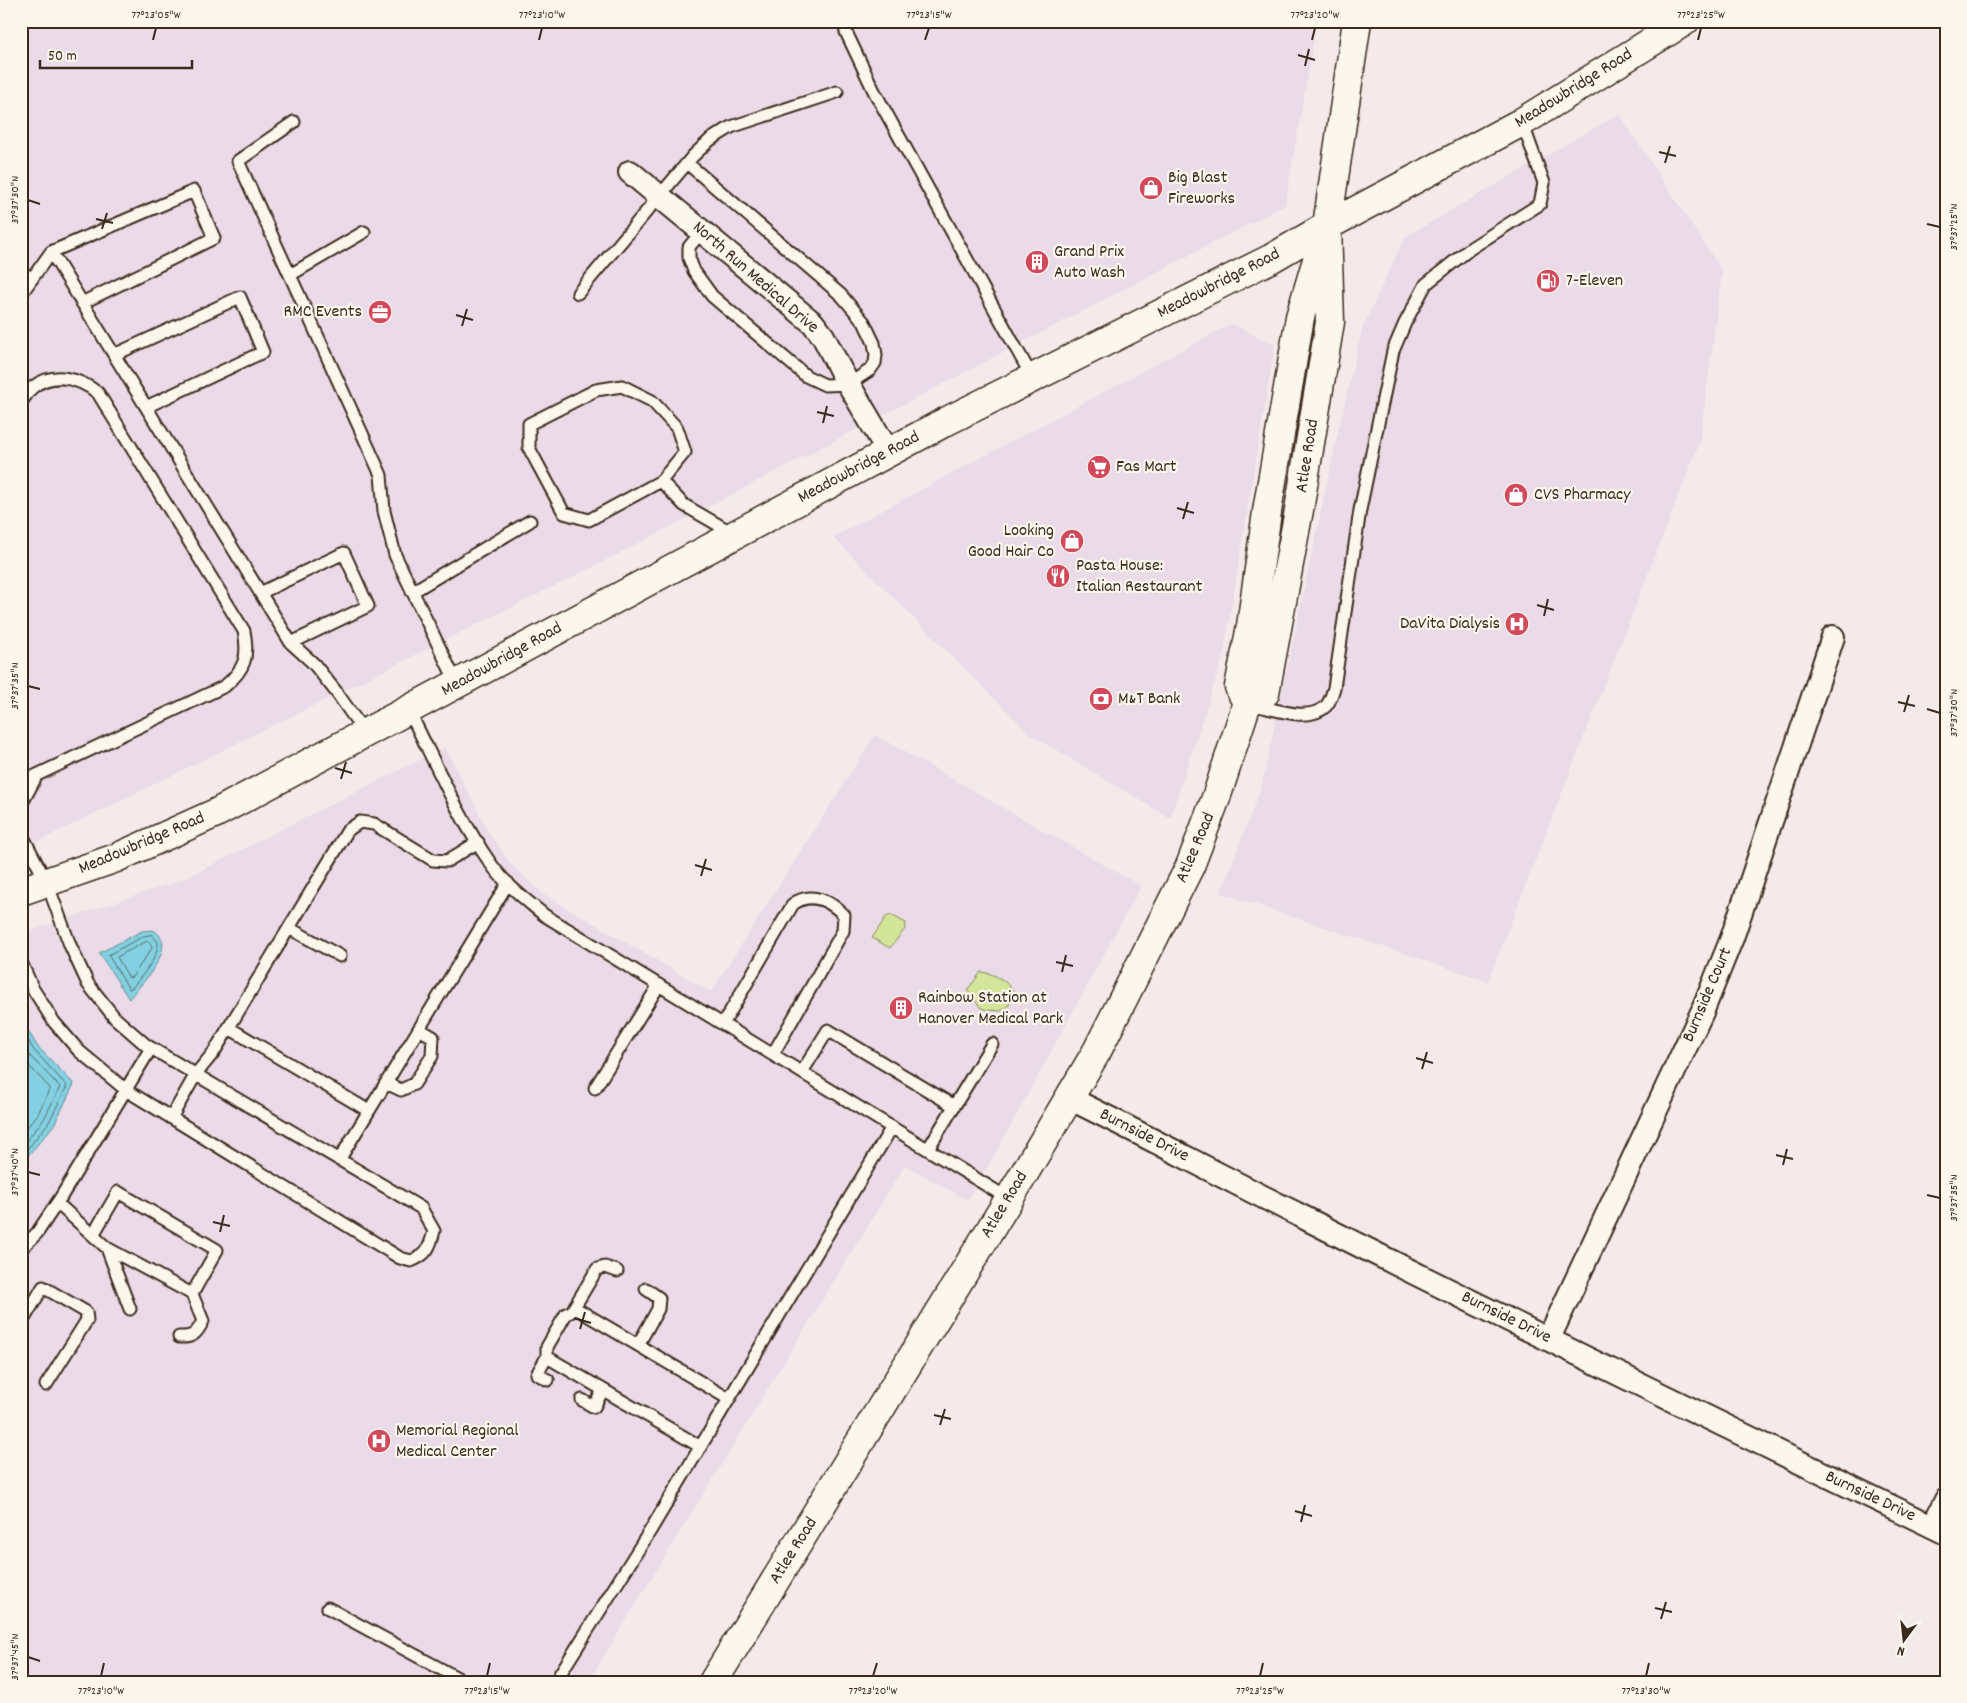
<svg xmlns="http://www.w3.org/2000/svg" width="1967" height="1703" font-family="Dekko,sans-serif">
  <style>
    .built { fill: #ebdae7 }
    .green { fill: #d3e599; stroke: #87885c }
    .water { fill: #82d0e1; stroke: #668e93 }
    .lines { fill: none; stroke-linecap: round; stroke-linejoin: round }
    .shore { stroke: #576c6c; stroke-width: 1 }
    .lane-casing { stroke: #3b2a1e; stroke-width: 15 }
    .street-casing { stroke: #3b2a1e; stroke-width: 26 }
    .secondary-casing { stroke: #3b2a1e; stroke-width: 31 }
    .lane { stroke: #fbf7ec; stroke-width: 11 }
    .street { stroke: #fbf7ec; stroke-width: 22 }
    .secondary { stroke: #fbf7ec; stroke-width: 28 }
    .ticks { fill: none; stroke: #3b2a1e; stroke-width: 2 }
    .labels { text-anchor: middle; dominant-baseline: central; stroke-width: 4.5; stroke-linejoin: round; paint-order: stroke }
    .street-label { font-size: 18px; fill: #3b2a1e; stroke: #fbf7ec }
    .poi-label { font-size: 18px; fill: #3b2a1e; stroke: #fbf7ec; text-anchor: start }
    .neatline { fill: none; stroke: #3b2a1e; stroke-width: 2 }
    .ticks-label { font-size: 12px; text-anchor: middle; fill: #3b2a1e }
  </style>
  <rect width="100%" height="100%" fill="#f4eaea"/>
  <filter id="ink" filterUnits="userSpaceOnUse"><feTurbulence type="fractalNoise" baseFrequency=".02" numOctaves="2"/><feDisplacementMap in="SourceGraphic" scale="10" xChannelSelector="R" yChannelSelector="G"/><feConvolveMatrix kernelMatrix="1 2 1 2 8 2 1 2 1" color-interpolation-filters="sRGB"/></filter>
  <g filter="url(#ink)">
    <!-- built -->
    <path class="built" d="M21 21H1317L1285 205 595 566 21 850Z
      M1619 114 1722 271 1700 441 1488 981 1221 893 1262 785 1339 428 1362 329 1405 237Z
      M1231 324 1275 345 1223 657 1170 818 1031 735 833 537Z
      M875 735 1141 886 998 1149 967 1200 905 1165 588 1682H21V934L182 880 445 747 489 833 511 864 543 894 711 992Z"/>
    <!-- green -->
    <path class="green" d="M891 915 906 923 905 929 890 948 872 938 886 917Z
      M981 972C996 974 1005 980 1015 992L1009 1005 1001 1011 987 1010 981 1008 967 990Z"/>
    <!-- water -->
    <path class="water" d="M153 930C181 945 141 984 129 999L99 953 142 931Z
      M21 1018 37 1046 74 1084 54 1125 21 1164Z"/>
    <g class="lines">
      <!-- shore -->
      <path class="shore" d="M152 935 158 942C158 959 142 975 132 988L129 989 108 955 144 936Z
        M150 942 152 948 132 977 129 978 117 957 145 942Z
        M21 1028 33 1049 67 1086 49 1122 21 1157
        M21 1042 28 1054 60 1087 44 1119 21 1147
        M21 1057 50 1088 38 1114 21 1135"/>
      <!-- lane casing -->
      <g class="lane-casing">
        <path id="lane" d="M844 21 846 32 874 91 1032 377
          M294 122 238 161 381 475 384 511 395 555 457 684
          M687 163 841 295 864 322 874 343 876 355 875 363 870 370 849 384 825 385 806 376 712 296 694 271 689 258V247L702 231
          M21 271 32 279
          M290 275 364 232
          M578 293 693 156 710 140 731 127 837 92
          M21 294 51 252
          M82 303 214 238 194 191 51 252 291 643 314 664 337 693 365 733
          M114 355 240 297 263 352 146 407
          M21 402C25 397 29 390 33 387 54 371 79 378 98 393L244 631C249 657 245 669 225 686L37 775
          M661 481 589 520 564 513 529 448V424L596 390 622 386 652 401 677 428 685 452 661 481 684 505 734 534
          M412 592 530 521
          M260 593 344 553 368 606 291 643
          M1254 705C1275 709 1309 723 1326 706 1331 701 1332 693 1334 688L1360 510 1393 351 1405 323 1426 284 1471 248 1540 204 1544 183 1522 122
          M409 711C435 762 458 817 491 864 505 884 525 899 544 915L1009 1199
          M21 782 37 775 21 805
          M21 833 47 883 70 945 88 984 115 1018 146 1045 421 1208 434 1231C430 1247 427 1255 411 1261L400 1258 126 1090 79 1051 54 1022 33 989 21 962
          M289 928 340 956
          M723 1024 793 904C811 891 830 901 844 915L843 931 773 1054
          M229 1028 369 1111
          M802 1072 828 1030 954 1106
          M386 1083 401 1090 414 1084 432 1056 433 1037 419 1029
          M595 1088 659 985
          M171 1118 196 1074 214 1052 348 830 360 822 374 824 433 860 447 861 478 842
          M928 1149 992 1044
          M339 1160 508 883
          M57 1203 107 1248 192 1294 217 1250 118 1192 93 1235
          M107 1248 130 1309
          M21 1249 37 1233 61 1197 151 1048
          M572 1311 597 1269 605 1267 617 1271
          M21 1324 43 1287 86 1312 87 1320 46 1385
          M179 1337C193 1338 197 1333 203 1321L192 1294
          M638 1345 658 1309 659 1298 646 1289
          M547 1357 537 1374 548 1380
          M582 1400 594 1407 603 1390
          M701 1447 547 1357V1347L566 1314 577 1309 729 1399
          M328 1608 465 1682
          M555 1682 650 1531 892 1127"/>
      </g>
      <!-- street casing -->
      <g class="street-casing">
        <path id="street" d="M630 172 813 323 823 336 842 373 889 453
          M1069 1098C1146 1136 1221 1176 1297 1214 1512 1323 1729 1428 1946 1533
          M1549 1338 1703 1010 1732 938 1833 637
          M1933 1526 1946 1500"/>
      </g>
      <!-- secondary casing -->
      <g class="secondary-casing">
        <path id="secondary" d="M1247 703 1239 687 1251 626 1268 505 1300 317 1327 226 1357 21
          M21 891 116 858 216 813 947 421 1272 258 1327 226 1522 122 1685 21
          M713 1682 1009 1199 1097 1051 1190 866 1216 798 1247 703 1265 693 1299 510 1330 322 1327 226"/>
      </g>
      <!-- lane -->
      <use href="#lane" class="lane"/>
      <!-- street -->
      <use href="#street" class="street"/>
      <!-- secondary -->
      <use href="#secondary" class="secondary"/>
    </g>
  </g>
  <!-- ticks -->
  <path class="ticks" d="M153 40 156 28M539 40 542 28M925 40 929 28M1312 40 1315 28M1698 40 1701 28M1298 55 1315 60M1305 66 1309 49M1659 152 1676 156M1665 163 1670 146M28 200 40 204M96 219 113 223M1927 224 1940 227M102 229 107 213M456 315 473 320M462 326 467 309M817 412 834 416M823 423 827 406M1177 508 1194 513M1183 519 1188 502M1537 605 1554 610M1544 616 1548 599M28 686 40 689M1898 702 1915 706M1927 709 1940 713M1904 712 1909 695M335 768 352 773M341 779 346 762M695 865 712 870M701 876 706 859M1056 962 1073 966M1062 972 1066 955M1416 1058 1433 1063M1422 1069 1427 1052M1776 1155 1793 1159M1783 1165 1787 1149M28 1172 40 1175M1927 1195 1940 1198M213 1222 230 1226M220 1232 224 1215M574 1318 591 1323M580 1329 585 1312M934 1415 951 1419M940 1425 945 1409M1295 1511 1312 1516M1301 1522 1305 1505M1655 1608 1672 1612M1661 1619 1666 1602M28 1657 40 1661M101 1676 104 1663M487 1676 490 1663M873 1676 877 1663M1260 1676 1263 1663M1646 1676 1649 1663"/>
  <!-- icons -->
  <defs>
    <g id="shop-disc" transform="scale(1.25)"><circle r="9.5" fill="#d1495b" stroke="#fbf7ec"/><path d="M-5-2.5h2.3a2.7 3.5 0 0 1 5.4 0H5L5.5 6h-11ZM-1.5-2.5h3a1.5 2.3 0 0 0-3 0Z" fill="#fff"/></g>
    <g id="building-disc" transform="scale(1.25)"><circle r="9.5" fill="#d1495b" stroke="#fbf7ec"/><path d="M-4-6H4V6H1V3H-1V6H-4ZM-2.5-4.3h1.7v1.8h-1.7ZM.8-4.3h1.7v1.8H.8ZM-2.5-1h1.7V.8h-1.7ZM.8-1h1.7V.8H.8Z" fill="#fff"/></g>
    <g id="fuel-disc" transform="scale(1.25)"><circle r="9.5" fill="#d1495b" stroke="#fbf7ec"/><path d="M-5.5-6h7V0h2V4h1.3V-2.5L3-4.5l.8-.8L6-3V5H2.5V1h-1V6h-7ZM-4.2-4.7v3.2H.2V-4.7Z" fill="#fff"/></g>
    <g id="office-disc" transform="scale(1.25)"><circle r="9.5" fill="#d1495b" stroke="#fbf7ec"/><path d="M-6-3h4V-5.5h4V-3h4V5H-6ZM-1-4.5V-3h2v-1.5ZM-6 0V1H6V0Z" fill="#fff"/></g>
    <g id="supermarket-disc" transform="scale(1.25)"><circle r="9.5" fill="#d1495b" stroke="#fbf7ec"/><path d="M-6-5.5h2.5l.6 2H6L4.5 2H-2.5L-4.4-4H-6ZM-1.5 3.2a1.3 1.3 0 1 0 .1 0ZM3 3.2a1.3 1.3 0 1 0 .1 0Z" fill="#fff"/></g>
    <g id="restaurant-disc" transform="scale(1.25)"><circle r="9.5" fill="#d1495b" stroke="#fbf7ec"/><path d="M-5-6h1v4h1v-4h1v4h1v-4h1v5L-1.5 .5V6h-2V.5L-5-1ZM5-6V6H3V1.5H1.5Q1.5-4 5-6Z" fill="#fff"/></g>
    <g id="hospital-disc" transform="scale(1.25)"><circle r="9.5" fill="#d1495b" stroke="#fbf7ec"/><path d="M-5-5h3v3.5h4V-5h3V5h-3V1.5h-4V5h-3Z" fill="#fff"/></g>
    <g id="bank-disc" transform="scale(1.25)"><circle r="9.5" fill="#d1495b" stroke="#fbf7ec"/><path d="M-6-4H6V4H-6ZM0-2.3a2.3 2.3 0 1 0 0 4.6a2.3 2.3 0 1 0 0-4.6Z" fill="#fff"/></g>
  </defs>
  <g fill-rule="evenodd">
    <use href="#shop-disc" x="1151" y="188"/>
    <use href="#building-disc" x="1037" y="262"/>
    <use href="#fuel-disc" x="1548" y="281"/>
    <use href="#office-disc" x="380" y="312"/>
    <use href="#supermarket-disc" x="1099" y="467"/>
    <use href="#shop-disc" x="1516" y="495"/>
    <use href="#shop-disc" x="1072" y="541"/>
    <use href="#restaurant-disc" x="1058" y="576"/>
    <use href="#hospital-disc" x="1517" y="624"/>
    <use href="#bank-disc" x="1101" y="699"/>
    <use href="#building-disc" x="901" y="1008"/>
    <use href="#hospital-disc" x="379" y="1441"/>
  </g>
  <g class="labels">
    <!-- street labels -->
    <g class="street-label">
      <text transform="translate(1574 89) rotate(-32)">Meadowbridge Road</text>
      <text transform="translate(755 278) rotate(41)">North Run Medical Drive</text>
      <text transform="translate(1219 284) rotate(-27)">Meadowbridge Road</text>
      <text transform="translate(1308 456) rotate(-81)">Atlee Road</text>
      <text transform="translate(859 468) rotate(-28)">Meadowbridge Road</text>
      <text transform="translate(502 660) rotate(-29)">Meadowbridge Road</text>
      <text transform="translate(142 844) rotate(-23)">Meadowbridge Road</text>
      <text transform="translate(1196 848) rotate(-67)">Atlee Road</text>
      <text transform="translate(1708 995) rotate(-67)">Burnside Court</text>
      <text transform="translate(1144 1136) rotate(27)">Burnside Drive</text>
      <text transform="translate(1005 1205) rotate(-59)">Atlee Road</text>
      <text transform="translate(1506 1318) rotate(26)">Burnside Drive</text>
      <text transform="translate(1870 1497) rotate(25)">Burnside Drive</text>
      <text transform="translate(794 1551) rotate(-58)">Atlee Road</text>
    </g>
    <!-- poi labels -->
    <g class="poi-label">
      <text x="1168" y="178">Big Blast<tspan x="1168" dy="21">Fireworks</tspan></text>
      <text x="1054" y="252">Grand Prix<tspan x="1054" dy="21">Auto Wash</tspan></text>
      <text x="1566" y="281">7-Eleven</text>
      <text x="362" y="312" text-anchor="end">RMC Events</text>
      <text x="1116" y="467">Fas Mart</text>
      <text x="1534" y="495">CVS Pharmacy</text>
      <text x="1054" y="531" text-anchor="end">Looking<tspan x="1054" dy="21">Good Hair Co</tspan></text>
      <text x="1076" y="566">Pasta House:<tspan x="1076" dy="21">Italian Restaurant</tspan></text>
      <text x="1500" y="624" text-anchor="end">DaVita Dialysis</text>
      <text x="1118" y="699">M&amp;T Bank</text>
      <text x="918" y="998">Rainbow Station at<tspan x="918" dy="21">Hanover Medical Park</tspan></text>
      <text x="396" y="1431">Memorial Regional<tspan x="396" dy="21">Medical Center</tspan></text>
    </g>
  </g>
  <!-- margin -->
  <rect width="1967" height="1703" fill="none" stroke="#fbf7ec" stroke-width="55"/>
  <!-- north arrow -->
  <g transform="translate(1904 1640) rotate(195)" stroke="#fbf7ec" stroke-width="4" paint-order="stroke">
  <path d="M0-4L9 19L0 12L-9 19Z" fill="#3b2a1e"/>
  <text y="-8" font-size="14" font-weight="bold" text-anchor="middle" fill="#3b2a1e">N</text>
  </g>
  <!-- scale -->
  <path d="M40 60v8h152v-8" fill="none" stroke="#3b2a1e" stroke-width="2.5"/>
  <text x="48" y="60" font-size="15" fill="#3b2a1e" stroke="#fbf7ec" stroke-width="4" paint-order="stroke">50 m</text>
  <rect x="28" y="28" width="1912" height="1648" class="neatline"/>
  <g class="ticks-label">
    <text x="156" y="18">77°23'05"W</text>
    <text x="542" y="18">77°23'10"W</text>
    <text x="929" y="18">77°23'15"W</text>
    <text x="1315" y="18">77°23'20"W</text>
    <text x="1701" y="18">77°23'25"W</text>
    <text transform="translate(14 200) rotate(-90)" y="4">37°37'30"N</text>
    <text transform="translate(1953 227) rotate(-90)" y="4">37°37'25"N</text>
    <text transform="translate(14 686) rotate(-90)" y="4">37°37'35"N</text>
    <text transform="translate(1953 713) rotate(-90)" y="4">37°37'30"N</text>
    <text transform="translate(14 1172) rotate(-90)" y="4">37°37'40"N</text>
    <text transform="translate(1953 1198) rotate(-90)" y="4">37°37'35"N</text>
    <text transform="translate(14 1657) rotate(-90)" y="4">37°37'45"N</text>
    <text x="101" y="1694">77°23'10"W</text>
    <text x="487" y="1694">77°23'15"W</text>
    <text x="873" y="1694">77°23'20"W</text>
    <text x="1260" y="1694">77°23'25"W</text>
    <text x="1646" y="1694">77°23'30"W</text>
  </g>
</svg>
